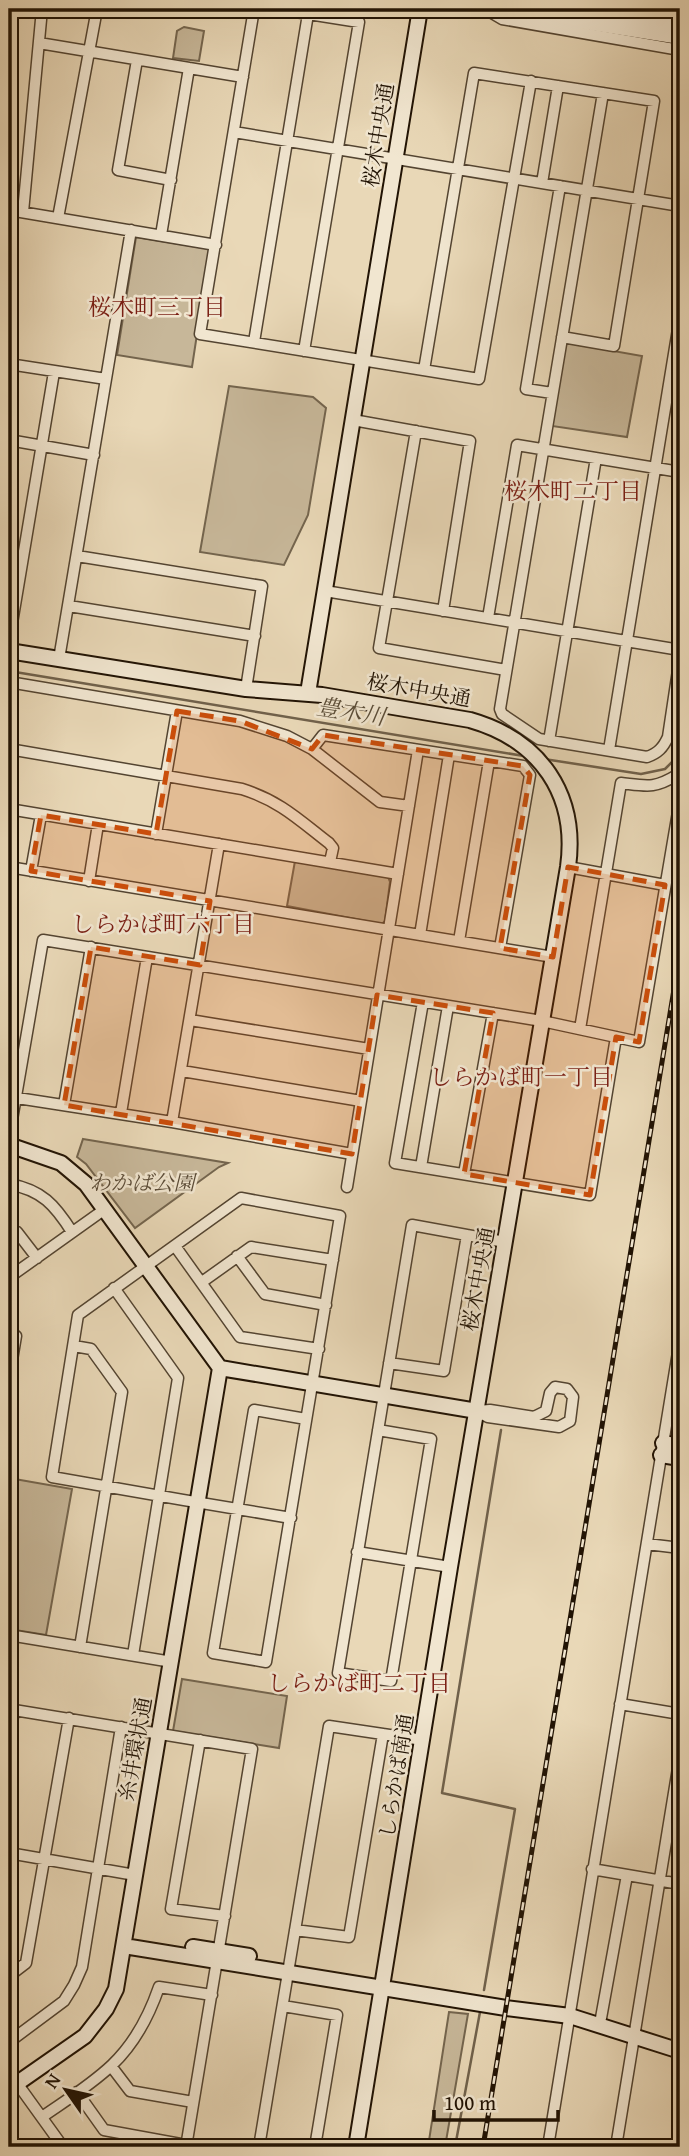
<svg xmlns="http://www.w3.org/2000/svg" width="689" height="2156" font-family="'Gentium Book Plus','Noto Serif JP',serif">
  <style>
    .green { fill: #c7b799; stroke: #74654e; stroke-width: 2 }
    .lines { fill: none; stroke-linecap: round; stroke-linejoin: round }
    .stream { stroke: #70614b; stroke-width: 2.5 }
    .street-casing { stroke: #534431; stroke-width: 13 }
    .secondary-casing { stroke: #211304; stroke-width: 18 }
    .street { stroke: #f1e6d0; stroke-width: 10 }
    .secondary { stroke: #f1e6d0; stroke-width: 14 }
    .rail-casing { stroke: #211304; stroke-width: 5 }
    .rail { stroke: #f1e6d0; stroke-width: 2.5; stroke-dasharray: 8; stroke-linecap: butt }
    .marked { fill: #ca4e0b; fill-opacity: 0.2; stroke: #ca4e0b; stroke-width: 5; stroke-dasharray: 14 9; stroke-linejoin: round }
    .labels { text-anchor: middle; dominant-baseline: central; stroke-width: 5; stroke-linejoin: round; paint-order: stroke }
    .street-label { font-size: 21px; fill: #211304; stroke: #f1e6d0 }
    .park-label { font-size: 21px; font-style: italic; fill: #5b4c38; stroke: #f1e6d0 }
    .neighbourhood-label { font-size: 23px; fill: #7a1f14; stroke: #f1e6d0 }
    .water-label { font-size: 23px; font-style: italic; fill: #5c4e39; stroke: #f1e6d0 }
  </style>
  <rect width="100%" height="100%" fill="#e9d8b7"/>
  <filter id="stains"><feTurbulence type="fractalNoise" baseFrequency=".00286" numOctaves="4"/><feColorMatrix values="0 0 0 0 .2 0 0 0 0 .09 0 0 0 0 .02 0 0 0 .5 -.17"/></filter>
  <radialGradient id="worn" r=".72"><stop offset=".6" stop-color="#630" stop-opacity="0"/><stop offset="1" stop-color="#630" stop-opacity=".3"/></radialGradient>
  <!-- green -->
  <path class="green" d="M184 27 204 31 199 61 173 58 177 31Z
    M136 237 210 249 192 367 117 355Z
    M568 343 642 356 627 437 552 426 565 345Z
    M229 386 313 397 326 408 308 515 284 565 200 552Z
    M295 861 388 877 390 882 385 921 382 924 287 906Z
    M83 1139 228 1163 219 1167 135 1228 86 1164 77 1157Z
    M9 1478 72 1489 46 1635 9 1629Z
    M182 1679 287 1696 279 1748 173 1731Z
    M449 2012 468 2014 445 2147H428Z"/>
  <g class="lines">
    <!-- stream -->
    <path class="stream" d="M9 671 524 756
      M544 759 641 774 665 769 673 761 680 751
      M484 1990 515 1809 442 1793 501 1430
      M455 2147 480 2012"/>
    <!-- street casing -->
    <g class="street-casing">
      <path id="street" d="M254 9 200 334 479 379 531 81
        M277 9 359 22 304 351
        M485 9 502 19 680 50
        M638 9 680 15
        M39 43 243 77
        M137 60 118 170 171 180
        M603 93 500 709 502 714 539 739 647 757C658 753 663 748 668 737L680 657
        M234 132 680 206
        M542 183 558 86
        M9 210 216 245
        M23 212 42 9
        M58 218 97 9
        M161 235 189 68
        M254 342 308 14
        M9 364 106 379
        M424 370 474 73 654 101 614 346 562 337
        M552 393 526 389 560 186
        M353 420 470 441 443 611
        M416 431 379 648 506 670
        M9 440 94 455
        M77 556 262 586 246 689
        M325 591 680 650
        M69 606 255 636
        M488 618 517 445 680 472
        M9 641 54 372
        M59 659 131 230
        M9 682 240 721 287 736 312 749 380 802 409 806
        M549 741 596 458
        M9 749 242 789C280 801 298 819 329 843L333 848 330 862
        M312 749 323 735 523 766 530 775 500 948
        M609 750 680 317
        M9 809 398 874
        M156 834 177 711
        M9 867 553 957
        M568 867 665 885
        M31 871 41 815
        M89 881 98 824
        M420 935 449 755
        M459 941 489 761
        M423 1002 395 1163 590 1195 616 1037
        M190 1020 369 1049
        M580 1029 621 783C647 786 654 789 677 775L680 777
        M182 1071 361 1101
        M11 1097 172 1122 352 1154
        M64 1105 91 947
        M121 1113 147 957
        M172 1122 219 844
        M9 1137 43 940 542 1021 639 1042 680 800
        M421 1167 448 1006
        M464 1174 493 1013
        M9 1184C42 1190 55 1205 72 1232
        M347 1187 418 750
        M9 1231 17 1232 37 1258
        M175 1246 240 1337 319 1349
        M237 1256 265 1294 326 1305
        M9 1276H11L105 1209
        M202 1282 251 1247 333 1260
        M114 1288 178 1378 133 1655
        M9 1335 16 1336 9 1378
        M74 1346 91 1349 122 1392 80 1647
        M389 1363 444 1371 467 1235
        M555 1387 567 1389 573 1397 570 1421 559 1427 488 1417 477 1411 490 1410 534 1417 546 1411 550 1393Z
        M378 1430 431 1439 391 1681 338 1673 412 1225 505 1242
        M291 1518C211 1505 132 1491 52 1477L78 1315 241 1198 340 1216 266 1662 213 1653 254 1410 306 1419
        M647 1544 680 1548
        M357 1552 450 1567
        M9 1635 172 1662
        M620 1704 680 1714
        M9 1740 14 1710 252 1749 186 2147
        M200 1740 171 1909 225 1916
        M9 1853 135 1875
        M592 1869 680 1884
        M295 1930 349 1937 383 1734
        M9 1976 26 1963 69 1718
        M283 2006 337 2015 315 2147
        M601 2018 627 1875
        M9 2042 64 2001 74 1985 82 1967 121 1727
        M111 2066 130 2091 193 2102
        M9 2072 63 2147
        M77 2092 104 2130 186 2145
        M42 2117C65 2101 91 2085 112 2065 134 2044 149 2016 159 1987L212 1995
        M259 2147 329 1726 423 1740
        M548 2147 680 1340
        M616 2147 680 1756"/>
    </g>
    <!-- secondary casing -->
    <g class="secondary-casing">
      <path id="secondary" d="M502 9 680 37
        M575 9 680 26
        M9 651 246 689 322 695 470 720C540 740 578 794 568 867L450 1567 356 2147
        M308 693 420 9
        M9 1145 61 1163 86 1184 220 1368 116 1989 106 2009 85 2036 9 2089
        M220 1368 477 1411
        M663 1443 680 1446
        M661 1455 680 1458
        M124 1946 506 2008 570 2016 680 2051
        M193 1947 249 1956"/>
    </g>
    <!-- street -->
    <use href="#street" class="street"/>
    <!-- secondary -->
    <use href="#secondary" class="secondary"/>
    <!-- rail casing -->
    <g class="rail-casing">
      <path id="rail" d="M483 2147 680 953"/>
    </g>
    <!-- rail -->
    <use href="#rail" class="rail"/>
  </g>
  <!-- marked area -->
  <path class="marked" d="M177 711 240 721 312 749 323 735 523 766 530 775 500 948 553 957 568 867 665 885 639 1042 616 1037 590 1195 464 1174 493 1013 448 1006 377 995 352 1154 64 1105 91 947 200 965 210 901 31 871 41 815 156 834Z"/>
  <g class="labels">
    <!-- street labels -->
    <g class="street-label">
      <text transform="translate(378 135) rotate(-81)">桜木中央通</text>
      <text transform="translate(419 690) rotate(10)">桜木中央通</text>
      <text transform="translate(478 1279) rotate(-80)">桜木中央通</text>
      <text transform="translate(135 1749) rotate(-80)">糸井環状通</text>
      <text transform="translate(396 1776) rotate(-81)">しらかば南通</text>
    </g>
    <!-- park labels -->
    <g class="park-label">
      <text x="142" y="1182">わかば公園</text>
    </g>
    <!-- neighbourhood labels -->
    <g class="neighbourhood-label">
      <text x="157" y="306">桜木町三丁目</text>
      <text x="573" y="490">桜木町二丁目</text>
      <text x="163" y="923">しらかば町六丁目</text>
      <text x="521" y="1076">しらかば町一丁目</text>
      <text x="359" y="1682">しらかば町二丁目</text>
    </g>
    <!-- water labels -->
    <g class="water-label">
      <text transform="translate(351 711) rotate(9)">豊木川</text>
    </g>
  </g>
  <!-- margin -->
  <rect width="689" height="2156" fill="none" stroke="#e9d8b7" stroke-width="35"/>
  <rect x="10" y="10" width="668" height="2135" fill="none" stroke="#211304" stroke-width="3.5"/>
  <rect x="18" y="18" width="654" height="2121" fill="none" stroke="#211304" stroke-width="2"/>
  <!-- north arrow -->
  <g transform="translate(66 2090) rotate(304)" stroke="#f1e6d0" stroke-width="5" paint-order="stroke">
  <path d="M0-5L12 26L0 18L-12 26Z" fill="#211304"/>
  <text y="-10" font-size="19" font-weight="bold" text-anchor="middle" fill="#211304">N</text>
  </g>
  <!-- scale -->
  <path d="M434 2110v10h124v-10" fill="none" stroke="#211304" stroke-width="3.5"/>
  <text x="444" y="2110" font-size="21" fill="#211304" stroke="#f1e6d0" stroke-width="5" paint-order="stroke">100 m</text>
  <rect width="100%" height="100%" filter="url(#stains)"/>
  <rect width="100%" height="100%" fill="url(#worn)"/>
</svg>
